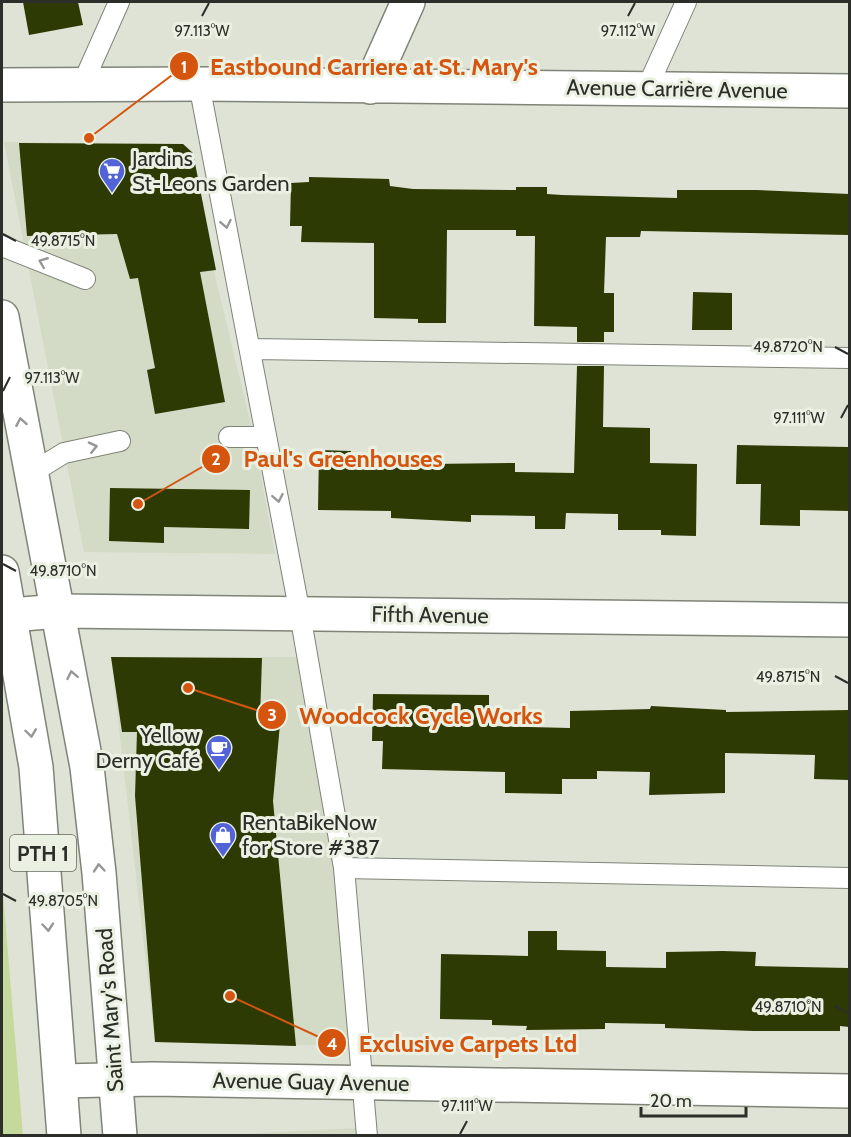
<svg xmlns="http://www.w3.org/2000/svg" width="851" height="1137" font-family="Cabin,sans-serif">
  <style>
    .built { fill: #d3dac5 }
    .green { fill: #c5d99c }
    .building { fill: #2d3a03 }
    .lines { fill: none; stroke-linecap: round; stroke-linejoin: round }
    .service-casing { stroke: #7f8477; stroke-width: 22 }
    .minor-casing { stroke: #7f8477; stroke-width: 36 }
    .trunk-casing { stroke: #7f8477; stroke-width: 36 }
    .service { stroke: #fff; stroke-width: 20 }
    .minor { stroke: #fff; stroke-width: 33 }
    .trunk { stroke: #fff; stroke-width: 33 }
    .oneway { stroke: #969694 }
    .ticks { fill: none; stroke: #2c2e29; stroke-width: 2 }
    .labels { text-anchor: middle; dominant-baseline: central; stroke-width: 6; stroke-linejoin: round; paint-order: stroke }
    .shield { fill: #ebf1e2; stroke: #656860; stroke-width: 1.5 }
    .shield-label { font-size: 21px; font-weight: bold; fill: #2c2e29 }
    .street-label { font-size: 22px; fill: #2c2e29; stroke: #ebf1e2 }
    .poi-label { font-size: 22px; fill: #2c2e29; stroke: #ebf1e2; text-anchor: start }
    .ticks-label { font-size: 15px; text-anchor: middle; fill: #2c2e29; stroke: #ebf1e2; stroke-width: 6; stroke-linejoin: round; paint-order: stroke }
    .leader { fill: none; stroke: #d5550f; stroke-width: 2 }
    .callout-dot { fill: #d5550f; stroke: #ebf1e2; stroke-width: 2 }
    .mark-label { font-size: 18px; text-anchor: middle; font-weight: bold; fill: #fff }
    .callout-label { font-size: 24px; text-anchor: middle; font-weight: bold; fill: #d5550f; stroke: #ebf1e2; stroke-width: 6; stroke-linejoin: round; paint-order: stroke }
  </style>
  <rect width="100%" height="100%" fill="#dee3d5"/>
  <!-- built -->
  <path class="built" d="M4 142 183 144 254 437 275 554 84 552Z
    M111 657H296L334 867 349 1046 155 1042Z
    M356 1128V1135H228Z"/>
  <!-- green -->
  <path class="green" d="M2 881 23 1135H2Z"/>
  <!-- building -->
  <path class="building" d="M23 2H78L83 25 29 35Z
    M19 143 183 144 193 153 216 270 200 272 225 402 155 414 147 370 155 368 138 278 130 279 117 234 27 236Z
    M309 177 389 179 390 186 413 189 516 190V187H547V194L562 195 677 198V190H756L849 194V235L641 231 640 237H606L604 293H614V332H604V342H577V327L534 326 535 236H516V230H447L446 323H418V319L374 318V243L301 242 302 226H290L291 183 309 182Z
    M693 292 732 293V330H692Z
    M577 366H604L603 427 650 428V463L697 464 696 536 661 535V530H618V514L566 513 565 529H535V516L471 515V522L391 518V511L318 510 319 450 351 451 350 465 515 463V472L574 473Z
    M737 445 849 447V511L800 510V526L760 525 761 484H736Z
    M110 488 250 490 249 529 164 527V543L109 541Z
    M111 657 262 658 260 718 280 724 273 801 296 1046 155 1042 135 796 137 732H122Z
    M373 694 489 695V726L570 728V711L650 709 651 706 726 710V712L849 710V780L814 779 815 755 725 753V793L649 795 650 772 597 771V779H562V794L505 793V772L382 769 383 741H372Z
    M528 931H557V950L606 951V967L666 968V952L723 951 756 952 755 966 849 968V1027L840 1026V1031H754L665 1028V1024L605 1023V1029L526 1030 527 1026 492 1025V1020L440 1019 441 954 528 956Z"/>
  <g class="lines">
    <!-- service casing -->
    <g class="service-casing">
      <path id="service" d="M199 84 300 614 344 868 367 1136
        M82 85 119 2
        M647 88 686 2
        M2 246 85 279
        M250 349 850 358
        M229 437H266
        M30 474 64 453 120 441
        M344 868 850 878"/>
    </g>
    <!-- minor casing -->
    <g class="minor-casing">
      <path id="minor" d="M2 85 199 84 850 91
        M370 87 408 2
        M10 615 60 611 850 620
        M61 1081 153 1079 850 1091"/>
    </g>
    <!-- trunk casing -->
    <g class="trunk-casing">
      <path id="trunk" d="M2 317 87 767 99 873 120 1136
        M2 572 36 767 64 1136"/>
    </g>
    <!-- service -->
    <use href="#service" class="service"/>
    <!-- minor -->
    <use href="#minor" class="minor"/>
    <!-- trunk -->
    <use href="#trunk" class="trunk"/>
  </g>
  <!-- one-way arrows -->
  <defs><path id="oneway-chevron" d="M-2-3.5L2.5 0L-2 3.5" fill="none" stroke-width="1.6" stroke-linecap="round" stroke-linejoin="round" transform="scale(1.5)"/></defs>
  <g class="oneway">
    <use href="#oneway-chevron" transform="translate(226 224) rotate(79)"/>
    <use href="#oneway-chevron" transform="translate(43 262) rotate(-158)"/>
    <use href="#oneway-chevron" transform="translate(21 422) rotate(-100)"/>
    <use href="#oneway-chevron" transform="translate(93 447) rotate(-13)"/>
    <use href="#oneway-chevron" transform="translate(278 498) rotate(79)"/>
    <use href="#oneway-chevron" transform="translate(72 675) rotate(-101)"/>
    <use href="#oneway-chevron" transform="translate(31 733) rotate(82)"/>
    <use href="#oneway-chevron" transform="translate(99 868) rotate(-95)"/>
    <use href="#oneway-chevron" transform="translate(48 927) rotate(85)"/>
  </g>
  <!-- ticks -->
  <path class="ticks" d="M202 16 209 3M628 16 635 3M3 234 16 241M835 347 848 354M3 391 10 377M841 418 848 405M3 564 16 571M835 676 848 683M3 894 16 901M835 1006 848 1013M460 1134 467 1121"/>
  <!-- icons -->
  <defs>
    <g id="supermarket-pin" transform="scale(1.35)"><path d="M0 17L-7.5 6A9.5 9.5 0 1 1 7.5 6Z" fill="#5263d9" stroke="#ebf1e2"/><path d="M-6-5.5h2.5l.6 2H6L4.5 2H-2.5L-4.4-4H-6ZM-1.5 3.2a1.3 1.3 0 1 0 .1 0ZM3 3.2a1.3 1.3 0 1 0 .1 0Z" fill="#fff"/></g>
    <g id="cafe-pin" transform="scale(1.35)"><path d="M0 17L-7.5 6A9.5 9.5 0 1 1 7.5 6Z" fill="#5263d9" stroke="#ebf1e2"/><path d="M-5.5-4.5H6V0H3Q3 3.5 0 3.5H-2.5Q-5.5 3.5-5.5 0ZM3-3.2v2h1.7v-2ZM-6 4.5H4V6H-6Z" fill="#fff"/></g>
    <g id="shop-pin" transform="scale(1.35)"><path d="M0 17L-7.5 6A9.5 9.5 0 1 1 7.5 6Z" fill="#5263d9" stroke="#ebf1e2"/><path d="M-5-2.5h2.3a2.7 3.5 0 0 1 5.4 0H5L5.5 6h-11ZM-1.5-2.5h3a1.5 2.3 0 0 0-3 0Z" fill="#fff"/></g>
  </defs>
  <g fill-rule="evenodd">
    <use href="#supermarket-pin" x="112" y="171"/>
    <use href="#cafe-pin" x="219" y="748"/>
    <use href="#shop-pin" x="223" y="835"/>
  </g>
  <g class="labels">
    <!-- shield labels -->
    <rect class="shield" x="10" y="835" width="66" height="36" rx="4.5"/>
    <g class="shield-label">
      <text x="43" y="853">PTH 1</text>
    </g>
    <!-- street labels -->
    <g class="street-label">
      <text transform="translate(677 89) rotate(1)">Avenue Carrière Avenue</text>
      <text transform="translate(430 615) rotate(1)">Fifth Avenue</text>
      <text transform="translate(110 1010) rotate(-94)">Saint Mary's Road</text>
      <text transform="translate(311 1082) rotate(1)">Avenue Guay Avenue</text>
    </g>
    <!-- poi labels -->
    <g class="poi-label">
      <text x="132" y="158">Jardins<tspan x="132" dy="25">St-Leons Garden</tspan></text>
      <text x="200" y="735" text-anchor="end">Yellow<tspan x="200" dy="25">Derny Café</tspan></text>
      <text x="242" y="822">RentaBikeNow<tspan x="242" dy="25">for Store #387</tspan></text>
    </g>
  </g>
  <g class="ticks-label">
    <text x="202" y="36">97.113°W</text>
    <text x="628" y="36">97.112°W</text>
    <text x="63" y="246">49.8715°N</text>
    <text x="788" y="352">49.8720°N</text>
    <text x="52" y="383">97.113°W</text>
    <text x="799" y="423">97.111°W</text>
    <text x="63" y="576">49.8710°N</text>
    <text x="788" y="682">49.8715°N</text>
    <text x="63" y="906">49.8705°N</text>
    <text x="788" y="1012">49.8710°N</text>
    <text x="467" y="1111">97.111°W</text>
  </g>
  <!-- callouts -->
  <path class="leader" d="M89 138L184 66M138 504L216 459M188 688L272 715M230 996L332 1043"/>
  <g class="callout-dot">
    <circle cx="89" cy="138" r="6"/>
    <circle cx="138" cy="504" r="6"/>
    <circle cx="188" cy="688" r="6"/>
    <circle cx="230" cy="996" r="6"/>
    <circle cx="184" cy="66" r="15"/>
    <circle cx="216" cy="459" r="15"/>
    <circle cx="272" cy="715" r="15"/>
    <circle cx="332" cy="1043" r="15"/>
  </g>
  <g class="mark-label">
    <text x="184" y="73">1</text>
    <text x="216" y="465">2</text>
    <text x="272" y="721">3</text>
    <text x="332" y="1050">4</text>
  </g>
  <g class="callout-label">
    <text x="374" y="75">Eastbound Carriere at St. Mary's</text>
    <text x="343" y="467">Paul's Greenhouses</text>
    <text x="421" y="724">Woodcock Cycle Works</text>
    <text x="468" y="1052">Exclusive Carpets Ltd</text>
  </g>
  <!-- border -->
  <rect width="851" height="1137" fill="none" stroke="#2c2e29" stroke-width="6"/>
  <!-- scale -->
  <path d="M641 1107v9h105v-9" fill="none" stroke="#2c2e29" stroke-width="3"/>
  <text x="650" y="1107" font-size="18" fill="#2c2e29" stroke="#ebf1e2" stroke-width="4.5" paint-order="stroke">20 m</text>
</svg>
